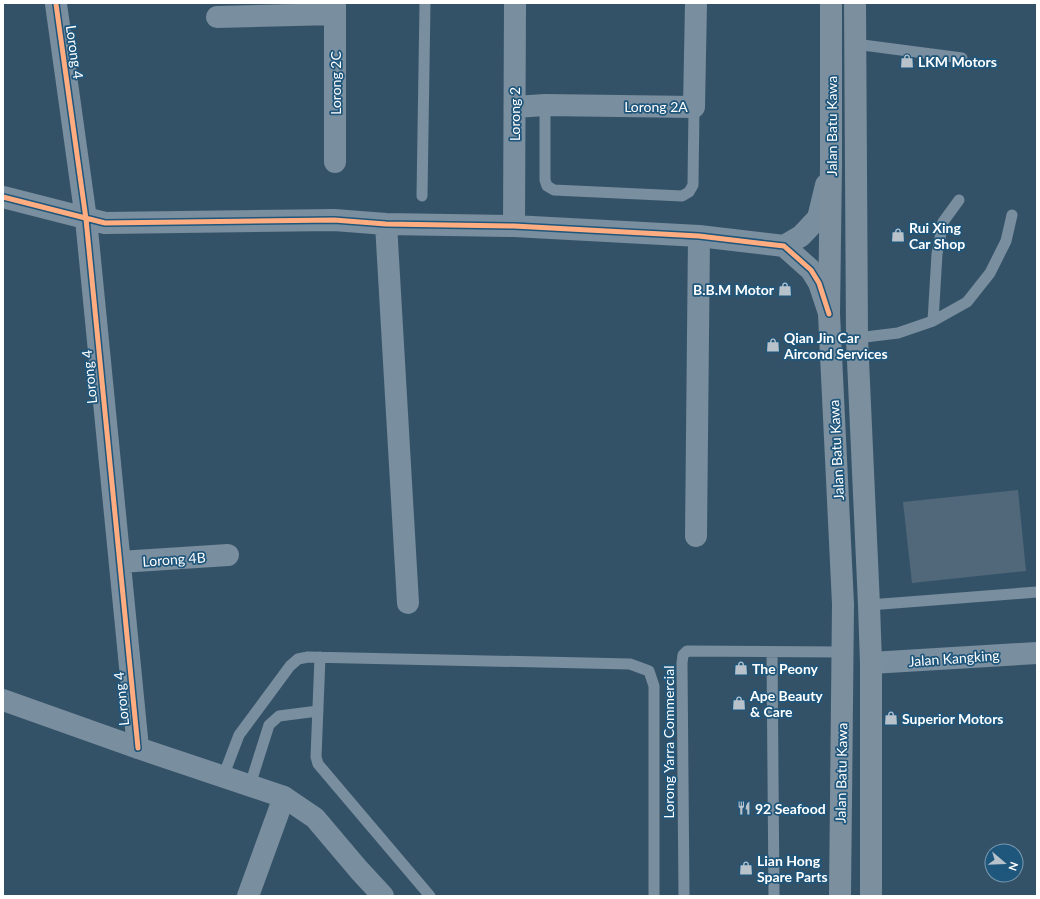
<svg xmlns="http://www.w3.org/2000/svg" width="1040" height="899" font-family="Lato,sans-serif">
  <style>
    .building { fill: #506879 }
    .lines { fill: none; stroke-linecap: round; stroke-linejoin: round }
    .lane { stroke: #798e9e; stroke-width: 11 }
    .street { stroke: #798e9e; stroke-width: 22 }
    .highway { stroke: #7b8f9e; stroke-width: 22 }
    .cycleway-casing { stroke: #1f567c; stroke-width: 8 }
    .cycleway { stroke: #ffac80; stroke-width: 5 }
    .labels { text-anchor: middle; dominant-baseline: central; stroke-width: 3.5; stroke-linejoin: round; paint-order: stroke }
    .street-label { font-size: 14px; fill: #fff; stroke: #1f567c }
    .poi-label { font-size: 14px; font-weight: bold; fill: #fff; stroke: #1f567c; text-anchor: start }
  </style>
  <rect width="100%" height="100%" fill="#345267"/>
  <!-- building -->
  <path class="building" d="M1018 490 1026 571 912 583 903 502Z"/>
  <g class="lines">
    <!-- lane -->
    <path class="lane" d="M855 44 962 58
      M545 105V180L547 186 554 190 682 196 689 192 693 185 694 107
      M422 196 425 3
      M933 321 937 254 943 222 959 200
      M857 338 898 333 933 321 967 302 990 273 1006 241 1012 215
      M869 605 1037 592
      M772 652 774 896
      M320 657 316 757 318 764 430 896
      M223 777 239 735 290 666 298 659 308 657 630 664 649 671 654 686V896
      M250 785 269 725 279 716 318 711
      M684 896 682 663 683 655 687 651 843 652"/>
    <!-- street -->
    <path class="street" d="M335 3V162
      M56 4 86 219 138 748
      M217 17 335 14
      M515 107 545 105 694 107 696 3
      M3 197 105 223 334 220 386 224 514 226 699 236 784 246 811 270 819 283 828 310
      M386 224 408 603
      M514 226 515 3
      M784 246 801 236 818 218 826 185
      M696 536 699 236
      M120 562 228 555
      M871 663 1037 653
      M3 700 138 748 284 797 248 896
      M284 797 315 818 359 870 383 896"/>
    <!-- highway -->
    <path class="highway" d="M831 3V165L829 314 843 604 840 896
      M855 3 857 338 869 605 871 663V896"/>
    <!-- cycleway casing -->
    <g class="cycleway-casing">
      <path id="cycleway" d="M56 4 86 219 138 748
        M3 197 105 223 334 220 386 224 514 226 699 236 784 246 811 270 819 283 829 314"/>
    </g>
    <!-- cycleway -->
    <use href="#cycleway" class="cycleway"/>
  </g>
  <!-- icons -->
  <defs>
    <g id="shop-bare" transform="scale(1.08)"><path d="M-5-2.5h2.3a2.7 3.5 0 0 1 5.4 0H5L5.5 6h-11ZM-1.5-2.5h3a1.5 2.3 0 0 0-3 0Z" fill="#b8c2ca" stroke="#1f567c" stroke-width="2.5" paint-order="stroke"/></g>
    <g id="restaurant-bare" transform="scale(1.08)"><path d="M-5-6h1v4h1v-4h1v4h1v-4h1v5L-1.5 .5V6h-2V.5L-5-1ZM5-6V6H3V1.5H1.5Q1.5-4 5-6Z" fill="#b8c2ca" stroke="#1f567c" stroke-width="2.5" paint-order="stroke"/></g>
  </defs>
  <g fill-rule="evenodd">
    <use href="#shop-bare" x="907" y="61"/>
    <use href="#shop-bare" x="898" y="235"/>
    <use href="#shop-bare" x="785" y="289"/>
    <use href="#shop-bare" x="773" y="345"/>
    <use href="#shop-bare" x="741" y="668"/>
    <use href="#shop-bare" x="739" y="703"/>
    <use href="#shop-bare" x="891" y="718"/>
    <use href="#restaurant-bare" x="744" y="808"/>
    <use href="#shop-bare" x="746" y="868"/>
  </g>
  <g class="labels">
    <!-- street labels -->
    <g class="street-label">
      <text transform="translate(75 52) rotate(82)">Lorong 4</text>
      <text transform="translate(335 83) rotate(-90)">Lorong 2C</text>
      <text x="656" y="106">Lorong 2A</text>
      <text transform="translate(514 114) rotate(-90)">Lorong 2</text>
      <text transform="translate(831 126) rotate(-90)">Jalan Batu Kawa</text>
      <text transform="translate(89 377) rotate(-96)">Lorong 4</text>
      <text transform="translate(836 450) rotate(-93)">Jalan Batu Kawa</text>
      <text transform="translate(174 559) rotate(-4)">Lorong 4B</text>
      <text transform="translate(954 658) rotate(-4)">Jalan Kangking</text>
      <text transform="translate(121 699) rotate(-96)">Lorong 4</text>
      <text transform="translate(668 742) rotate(-90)">Lorong Yarra Commercial</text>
      <text transform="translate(841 773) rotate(-89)">Jalan Batu Kawa</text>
    </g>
    <!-- poi labels -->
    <g class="poi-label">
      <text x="918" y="61">LKM Motors</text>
      <text x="909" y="227">Rui Xing<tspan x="909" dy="16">Car Shop</tspan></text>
      <text x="774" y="289" text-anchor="end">B.B.M Motor</text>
      <text x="784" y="337">Qian Jin Car<tspan x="784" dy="16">Aircond Services</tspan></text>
      <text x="752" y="668">The Peony</text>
      <text x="750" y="695">Ape Beauty<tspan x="750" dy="16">&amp; Care</tspan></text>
      <text x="902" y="718">Superior Motors</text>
      <text x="755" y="808">92 Seafood</text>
      <text x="757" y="860">Lian Hong<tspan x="757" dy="16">Spare Parts</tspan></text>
    </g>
  </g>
  <!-- border -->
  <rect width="1040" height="899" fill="none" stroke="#ffffff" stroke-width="8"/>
  <!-- north arrow -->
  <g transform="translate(1004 863) rotate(109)"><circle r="19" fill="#1f567c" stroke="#799ab0"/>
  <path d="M0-3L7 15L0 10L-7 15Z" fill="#b8c2ca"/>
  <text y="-6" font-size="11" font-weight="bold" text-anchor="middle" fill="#ffffff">N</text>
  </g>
</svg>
